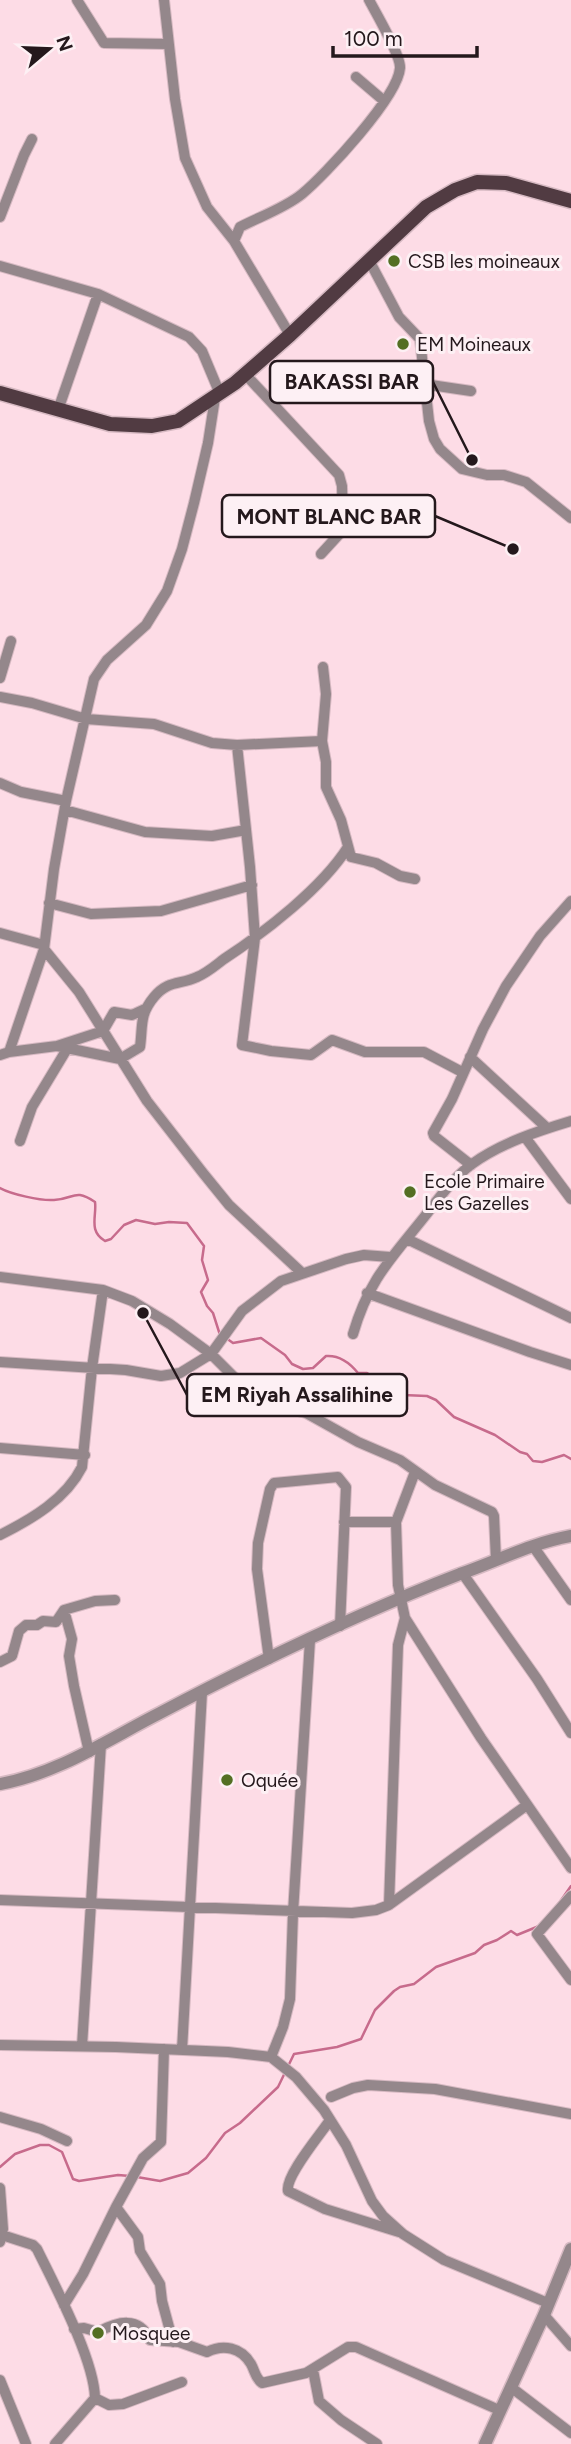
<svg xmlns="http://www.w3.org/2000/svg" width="571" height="2444" font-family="Figtree,sans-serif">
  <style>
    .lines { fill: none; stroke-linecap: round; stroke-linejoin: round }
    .stream { stroke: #c76b8c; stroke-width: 2.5 }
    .minor-casing { stroke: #d6b9c2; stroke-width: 12 }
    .tertiary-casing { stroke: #d6b9c2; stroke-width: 15 }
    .primary-casing { stroke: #d6b9c2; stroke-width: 17 }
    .minor { stroke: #94878b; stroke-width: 10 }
    .tertiary { stroke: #94878b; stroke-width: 12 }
    .primary { stroke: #513b42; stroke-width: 14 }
    .poi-dot { fill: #546f23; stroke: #fdf0f4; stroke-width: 2.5 }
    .labels { text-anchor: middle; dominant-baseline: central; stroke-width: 6; stroke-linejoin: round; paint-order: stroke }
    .poi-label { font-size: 19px; fill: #24181c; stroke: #fdf0f4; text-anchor: start }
    .leader { fill: none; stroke: #24181c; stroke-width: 2.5 }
    .callout-dot { fill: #24181c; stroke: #fdf0f4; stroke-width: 2.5 }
    .callout { fill: #fdf0f4; stroke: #24181c; stroke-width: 2.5 }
    .callout-label { font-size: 21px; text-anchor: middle; font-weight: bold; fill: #24181c }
  </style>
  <rect width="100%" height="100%" fill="#fddce6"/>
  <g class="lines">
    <!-- stream -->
    <path class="stream" d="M0 1188C11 1194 40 1201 54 1200 75 1199 74 1188 95 1202 97 1216 88 1231 105 1241L111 1239 124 1225 136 1220 155 1224 169 1222 187 1223 204 1246 202 1260 208 1280 201 1292 207 1306 213 1313 220 1335
      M226 1338 233 1343 261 1338 285 1355 292 1364 303 1369 313 1368 326 1356C339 1355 350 1363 358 1373H367L403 1395 427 1396 436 1400 454 1417 495 1435 520 1452 527 1454 533 1461 542 1462 564 1455 571 1459
      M557 1906 571 1886
      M0 2167 15 2154 40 2145H49L62 2152 73 2179 79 2181 118 2175 130 2176
      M137 2177 160 2181 188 2173 206 2158 225 2133 240 2123 278 2087 294 2054 337 2047 361 2039 375 2010 394 1991 400 1987 414 1984 436 1967 475 1953 484 1945 497 1940 511 1931 517 1935 539 1926"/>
    <!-- minor casing -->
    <g class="minor-casing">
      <path id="minor" d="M77 0 104 43 168 44
        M164 0 175 99 185 158 207 207 234 241 290 335
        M356 77 383 100
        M0 217 24 155 32 139
        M234 241 240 227C259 217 285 208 302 194 325 175 398 97 400 68 401 56 376 13 369 0
        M370 262 399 317 420 339 429 421 434 439 440 449 462 469 487 475H504L526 482 571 518
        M0 266 98 294 189 337 202 351 220 394
        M245 374 339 475 342 486 343 530 321 554
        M424 384 471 391
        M58 410 98 294
        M323 667 326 694 322 741 326 762V787L341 820 351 857 376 863 400 876 415 879
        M0 678 11 641
        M0 697 32 703 86 719 154 724 212 743 237 745 322 741
        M237 745 250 867 255 938 242 1045 271 1051 311 1055 332 1040 365 1052H424L462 1072
        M0 783 21 792 66 801
        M65 810 145 832 212 836 246 830
        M49 903 91 914 161 911 252 885
        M0 933 44 945
        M44 949 79 992 147 1101 203 1173 229 1205 302 1273
        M57 1046 103 1031 114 1012 132 1015 145 1009
        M9 1052 44 949 54 869 66 801 94 679 107 660 146 625 167 591 182 549 194 503 208 443 215 398
        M0 1055 9 1052 57 1046 120 1059 140 1047C143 1026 139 1015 154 997 168 980 180 985 197 977 207 973 216 965 224 959 265 932 322 888 348 847
        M470 1057 547 1128
        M525 1137 571 1199
        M20 1141 32 1107 67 1049
        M471 1165 434 1136 433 1133 452 1099 483 1029 506 986 540 936 571 901
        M407 1239 571 1318
        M0 1277 103 1290 132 1301 170 1324 211 1354 251 1394 279 1406 306 1413 358 1442 400 1460 435 1485 492 1512 494 1516 496 1560
        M367 1293 530 1352 571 1365
        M353 1334C369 1279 391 1259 425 1216 439 1198 454 1177 472 1164 501 1143 538 1131 571 1121
        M0 1362 126 1370 161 1376 180 1373 211 1354 242 1311 281 1281 346 1259 364 1255 390 1257
        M0 1448 85 1455
        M415 1472 396 1522 398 1585 405 1618 481 1738 571 1868
        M344 1522H396
        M0 1535C32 1519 66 1499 82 1467L92 1368 103 1290
        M533 1546 571 1600
        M463 1574 537 1679 571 1733
        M64 1610 72 1639 69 1656 74 1686 89 1752
        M405 1618 398 1645 389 1905 527 1805
        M269 1659 257 1569 258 1543 270 1489 274 1483 338 1477 346 1487 340 1626
        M0 1662 12 1656 19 1631 26 1625H37L43 1621 56 1622 64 1610 95 1601 115 1600
        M571 1896 537 1934 571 1980
        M0 1900 352 1913 376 1910 389 1905
        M0 2045 116 2047 228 2052 271 2057 296 2077 324 2110 346 2145 372 2201 383 2216 403 2234 444 2260 548 2303
        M82 2046 101 1744
        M182 2050 202 1692
        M271 2057 283 2027 290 1999 293 1913 310 1640
        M331 2097 353 2088 368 2085 435 2089 571 2114
        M0 2117 41 2129 67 2141
        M330 2120C320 2135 285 2176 288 2191L325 2209 399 2232
        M0 2188 3 2229 0 2242
        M116 2207 138 2237 140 2251 160 2284 162 2301 173 2342
        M2 2235 33 2245 37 2249C55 2286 94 2359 95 2398L55 2444
        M64 2305 83 2274 116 2207 143 2158 161 2142 164 2049
        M544 2315 571 2346
        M74 2329 84 2328 98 2332C117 2322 139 2315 150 2340L179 2342 207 2352C223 2344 241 2347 251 2364 255 2371 255 2378 262 2383L306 2373 348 2347H356L499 2410
        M313 2370 319 2401 341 2420 377 2444
        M0 2380 26 2444
        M512 2388 571 2433
        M95 2398 109 2405 123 2404 182 2382"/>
    </g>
    <!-- tertiary casing -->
    <g class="tertiary-casing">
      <path id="tertiary" d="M0 1784C59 1773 107 1740 160 1713 255 1663 359 1613 460 1574 497 1561 532 1543 571 1536
        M485 2444 544 2315 571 2249"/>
    </g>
    <!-- primary casing -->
    <g class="primary-casing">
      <path id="primary" d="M0 393 110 424 152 426 178 421 235 383 290 335 426 207 455 190 477 182 506 183 571 201"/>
    </g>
    <!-- minor -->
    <use href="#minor" class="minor"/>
    <!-- tertiary -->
    <use href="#tertiary" class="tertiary"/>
    <!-- primary -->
    <use href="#primary" class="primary"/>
  </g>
  <!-- markers -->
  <g class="poi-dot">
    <circle cx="394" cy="261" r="7"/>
    <circle cx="403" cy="344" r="7"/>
    <circle cx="410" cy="1192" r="7"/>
    <circle cx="227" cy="1780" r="7"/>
    <circle cx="98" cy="2333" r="7"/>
  </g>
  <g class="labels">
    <!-- poi labels -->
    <g class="poi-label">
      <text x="408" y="261">CSB les moineaux</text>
      <text x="417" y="344">EM Moineaux</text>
      <text x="424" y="1181">Ecole Primaire<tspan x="424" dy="22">Les Gazelles</tspan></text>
      <text x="241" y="1780">Oquée</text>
      <text x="112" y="2333">Mosquee</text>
    </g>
  </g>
  <!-- callouts -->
  <path class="leader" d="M472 460L433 382M513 549L435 516M143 1313L187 1395"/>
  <g class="callout-dot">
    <circle cx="472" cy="460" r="7"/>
    <circle cx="513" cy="549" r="7"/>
    <circle cx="143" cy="1313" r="7"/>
  </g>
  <g class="callout">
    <rect x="270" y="361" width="163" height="42" rx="7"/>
    <rect x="222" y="495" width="213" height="42" rx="7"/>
    <rect x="187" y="1374" width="220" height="42" rx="7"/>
  </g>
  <g class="callout-label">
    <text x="352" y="389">BAKASSI BAR</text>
    <text x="329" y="524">MONT BLANC BAR</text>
    <text x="297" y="1402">EM Riyah Assalihine</text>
  </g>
  <!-- north arrow -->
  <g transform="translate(49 49) rotate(71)" stroke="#fdf0f4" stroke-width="5" paint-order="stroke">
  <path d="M0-5L12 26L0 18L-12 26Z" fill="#24181c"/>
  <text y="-10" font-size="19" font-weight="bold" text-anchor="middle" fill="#24181c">N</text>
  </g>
  <!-- scale -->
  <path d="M333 46v10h144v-10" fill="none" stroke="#24181c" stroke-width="3.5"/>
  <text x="344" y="46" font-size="21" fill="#24181c" stroke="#fdf0f4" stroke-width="5" paint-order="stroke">100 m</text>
</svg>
